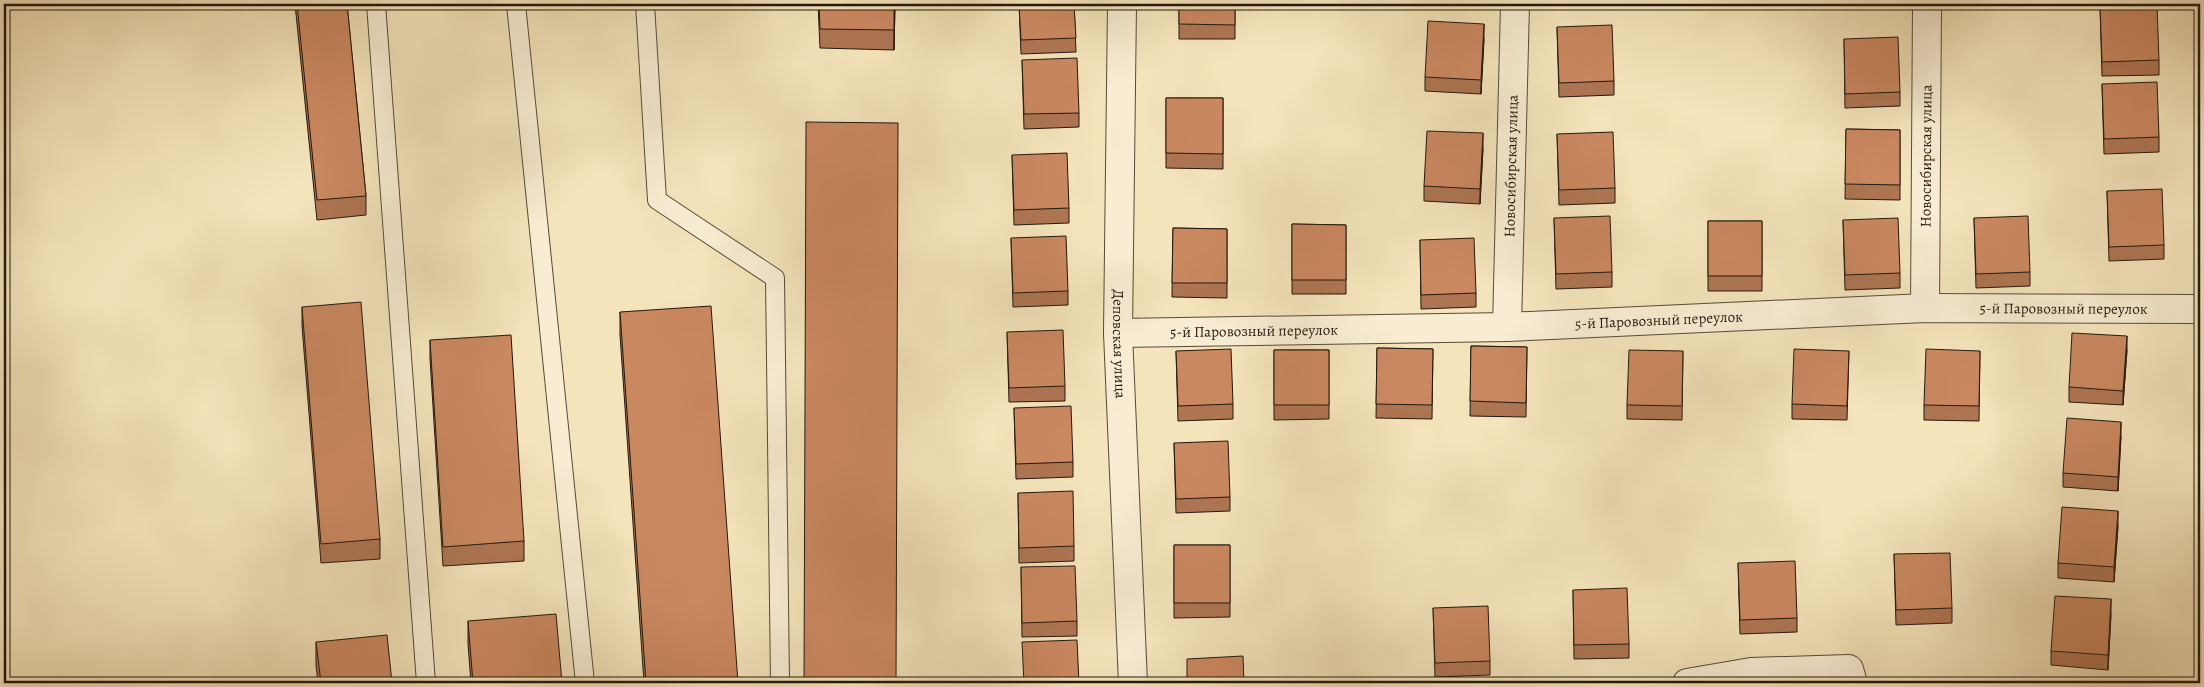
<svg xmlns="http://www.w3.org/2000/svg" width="2204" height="687" font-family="Alegreya,serif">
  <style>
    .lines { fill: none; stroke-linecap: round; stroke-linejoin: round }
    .service-casing { stroke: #564b39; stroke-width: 20 }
    .minor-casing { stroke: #564b39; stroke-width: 30 }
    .service { stroke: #f8edd3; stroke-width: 18 }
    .minor { stroke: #f8edd3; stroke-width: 28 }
    .wall { fill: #ae7553; stroke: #22180e }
    .shaded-wall { fill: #8d5f43; stroke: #22180e }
    .building { fill: #ca8860; stroke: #22180e }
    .labels { text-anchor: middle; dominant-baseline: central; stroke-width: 5; stroke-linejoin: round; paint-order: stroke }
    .street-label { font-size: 15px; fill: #22180e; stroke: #f8edd3 }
  </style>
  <rect width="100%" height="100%" fill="#f4e4bb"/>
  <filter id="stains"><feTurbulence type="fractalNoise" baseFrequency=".004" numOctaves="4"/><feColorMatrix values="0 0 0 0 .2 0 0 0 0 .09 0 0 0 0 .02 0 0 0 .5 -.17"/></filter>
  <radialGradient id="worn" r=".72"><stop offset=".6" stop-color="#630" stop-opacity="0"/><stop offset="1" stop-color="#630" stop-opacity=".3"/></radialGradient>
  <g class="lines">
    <!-- service casing -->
    <g class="service-casing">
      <path id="service" d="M376 4 426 683
        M516 4 585 683
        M645 4 657 200 775 278 780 683"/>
    </g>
    <!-- minor casing -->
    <g class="minor-casing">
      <g id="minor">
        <path id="s1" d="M1122 4 1118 333 1133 683"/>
        <path id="s2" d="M1925 308 1927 4"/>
        <path id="s3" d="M1507 327 1515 4"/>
        <path id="s4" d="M1118 333 1507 327 1925 308 2200 309"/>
        <path d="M1687 683 1751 672 1849 669 1853 683"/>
      </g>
    </g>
    <!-- service -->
    <use href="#service" class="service"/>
    <!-- minor -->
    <use href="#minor" class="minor"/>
  </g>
  <!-- wall -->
  <path class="wall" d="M295 4H347L366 196V215L317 220Z
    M818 4H895L894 50 820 48Z
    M1019 4H1074L1076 52 1021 54Z
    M1179 4H1235V39H1179Z
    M2100 6 2159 60V75L2102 76Z
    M1557 27 1614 81V95L1559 97Z
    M1484 39 1481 94 1425 91V77Z
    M1844 39 1900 92V106L1845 108Z
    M1022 60 1079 113V127L1024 129Z
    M2102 84 2159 137V152L2104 154Z
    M1166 98H1223V169L1166 168Z
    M1846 129 1900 130V200L1845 199Z
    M1557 134 1615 188V203L1559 205Z
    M1483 148 1480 204 1424 201V186Z
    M1012 155 1069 208V223L1014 225Z
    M2107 191 2164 245V259L2109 261Z
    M1554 218 1612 272V287L1556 289Z
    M1974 218 2030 272V286L1976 288Z
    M1843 220 1900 273V288L1845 290Z
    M1708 221H1762V291H1708Z
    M1292 224 1346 225V294H1292Z
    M1173 228 1227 229V298L1172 297Z
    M1011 238 1068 291V305L1013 307Z
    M1420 240 1476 293V307L1421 309Z
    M302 307 380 539V559L321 563 302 326Z
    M620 312 738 683H644L620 335Z
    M1007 332 1065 386V401L1009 402Z
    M430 340 524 541V561L443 566 430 359Z
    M1471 346 1527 347 1526 417 1470 416Z
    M1377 348 1433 349 1432 419 1376 418Z
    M1274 350H1329V419L1274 420Z
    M2127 350 2123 405 2069 402V387Z
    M1176 351 1233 404V419L1178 421Z
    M1683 351 1682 420 1627 419V405Z
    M1849 351 1847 420 1792 419V404Z
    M1980 351 1979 421 1924 420V405Z
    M1014 408 1073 462V477L1016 479Z
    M2121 436 2118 491 2063 487V473Z
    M1174 443 1230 497V511L1176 513Z
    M1018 493 1074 546V561L1019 563Z
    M2118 526 2114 582 2058 578V563Z
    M1174 545H1230V617L1174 618Z
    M1894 554 1952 608V623L1896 625Z
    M1738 563 1797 618V632L1740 634Z
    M1021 567 1077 621V636L1022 637Z
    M1573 590 1629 644V658L1574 659Z
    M1433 608 1490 661V675L1435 677Z
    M2111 614 2108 670 2051 665V651Z
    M468 621 562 683H471L468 644Z
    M316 642 392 683H318L316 665Z"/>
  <!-- shaded-wall -->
  <path class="shaded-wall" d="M894 4H895L894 50Z
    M1484 24V39L1481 94V80Z
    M1483 133V148L1480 204V189Z
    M2127 336V350L2123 405V391Z
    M2121 422V436L2118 491V477Z
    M2118 511V526L2114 582V567Z
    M2111 599V614L2108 670V655Z"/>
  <!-- building -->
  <path class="building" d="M297 4H347L366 196 317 200Z
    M819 4H894V30L820 29Z
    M1019 4H1074L1076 38 1021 40Z
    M1179 4H1235V25L1179 24Z
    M2157 4 2159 60 2102 62 2100 6Z
    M1428 21 1484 24 1481 80 1425 77Z
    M1612 25 1614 81 1559 83 1557 27Z
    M1898 37 1900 92 1845 94 1844 39Z
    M1077 58 1079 113 1024 114 1022 60Z
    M2157 82 2159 137 2104 139 2102 84Z
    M1166 98H1223V154L1166 153Z
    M806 122 898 123 896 683H804Z
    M1846 129 1900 130V185L1845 184Z
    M1427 131 1483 133 1480 189 1424 186Z
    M1613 132 1615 188 1559 190 1557 134Z
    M1067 153 1069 208 1014 210 1012 155Z
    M2162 189 2164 245 2109 247 2107 191Z
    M1610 216 1612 272 1556 274 1554 218Z
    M2028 216 2030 272 1976 274 1974 218Z
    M1898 218 1900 273 1845 275 1843 220Z
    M1708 221H1762V276H1708Z
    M1292 224 1346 225V280H1292Z
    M1173 228 1227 229V283H1172Z
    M1066 236 1068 291 1013 293 1011 238Z
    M1474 238 1476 293 1421 295 1420 240Z
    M361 302 380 539 321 544 302 307Z
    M711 306 738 683H646L620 312Z
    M1063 330 1065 386 1009 388 1007 332Z
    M2072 333 2127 336 2123 391 2069 387Z
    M511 335 524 541 443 547 430 340Z
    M1471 346 1527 347 1526 403 1470 401Z
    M1377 348 1433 349 1432 405 1376 404Z
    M1231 349 1233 404 1178 406 1176 351Z
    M1794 349 1849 351 1847 406 1792 404Z
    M1926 349 1980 351 1979 406 1924 405Z
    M1274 350H1329V405H1274Z
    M1629 350 1683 351 1682 406 1627 405Z
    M1071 406 1073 462 1016 464 1014 408Z
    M2067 418 2121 422 2118 477 2063 473Z
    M1228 441 1230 497 1176 499 1174 443Z
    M1073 491 1074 546 1019 548 1018 493Z
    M2062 507 2118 511 2114 567 2058 563Z
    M1174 545H1230V603H1174Z
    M1950 553 1952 608 1896 610 1894 554Z
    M1795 561 1797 618 1740 620 1738 563Z
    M1075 566 1077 621 1022 623 1021 567Z
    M1627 588 1629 644 1574 645 1573 590Z
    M2055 596 2111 599 2108 655 2051 651Z
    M1488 606 1490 661 1435 663 1433 608Z
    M556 614 562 683H473L468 621Z
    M387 635 392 683H321L316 642Z
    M1077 640 1079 683H1024L1022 642Z
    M1243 656 1244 683H1187V659Z"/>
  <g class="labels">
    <!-- street labels -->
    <g class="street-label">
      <text stroke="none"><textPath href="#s2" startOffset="152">Новосибирская улица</textPath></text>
      <text stroke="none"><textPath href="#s3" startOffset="161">Новосибирская улица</textPath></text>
      <text stroke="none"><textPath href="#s4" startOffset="946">5-й Паровозный переулок</textPath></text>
      <text stroke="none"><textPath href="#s4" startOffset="541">5-й Паровозный переулок</textPath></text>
      <text stroke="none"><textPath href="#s4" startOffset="136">5-й Паровозный переулок</textPath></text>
      <text stroke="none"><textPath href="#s1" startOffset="340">Деповская улица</textPath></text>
    </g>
  </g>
  <!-- margin -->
  <rect width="2204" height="687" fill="none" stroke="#f4e4bb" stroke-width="20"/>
  <rect x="5" y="5" width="2194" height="677" fill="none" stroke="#22180e" stroke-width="2.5"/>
  <rect x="10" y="10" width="2184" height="667" fill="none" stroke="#22180e"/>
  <rect width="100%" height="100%" filter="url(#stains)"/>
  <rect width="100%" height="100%" fill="url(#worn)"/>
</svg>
